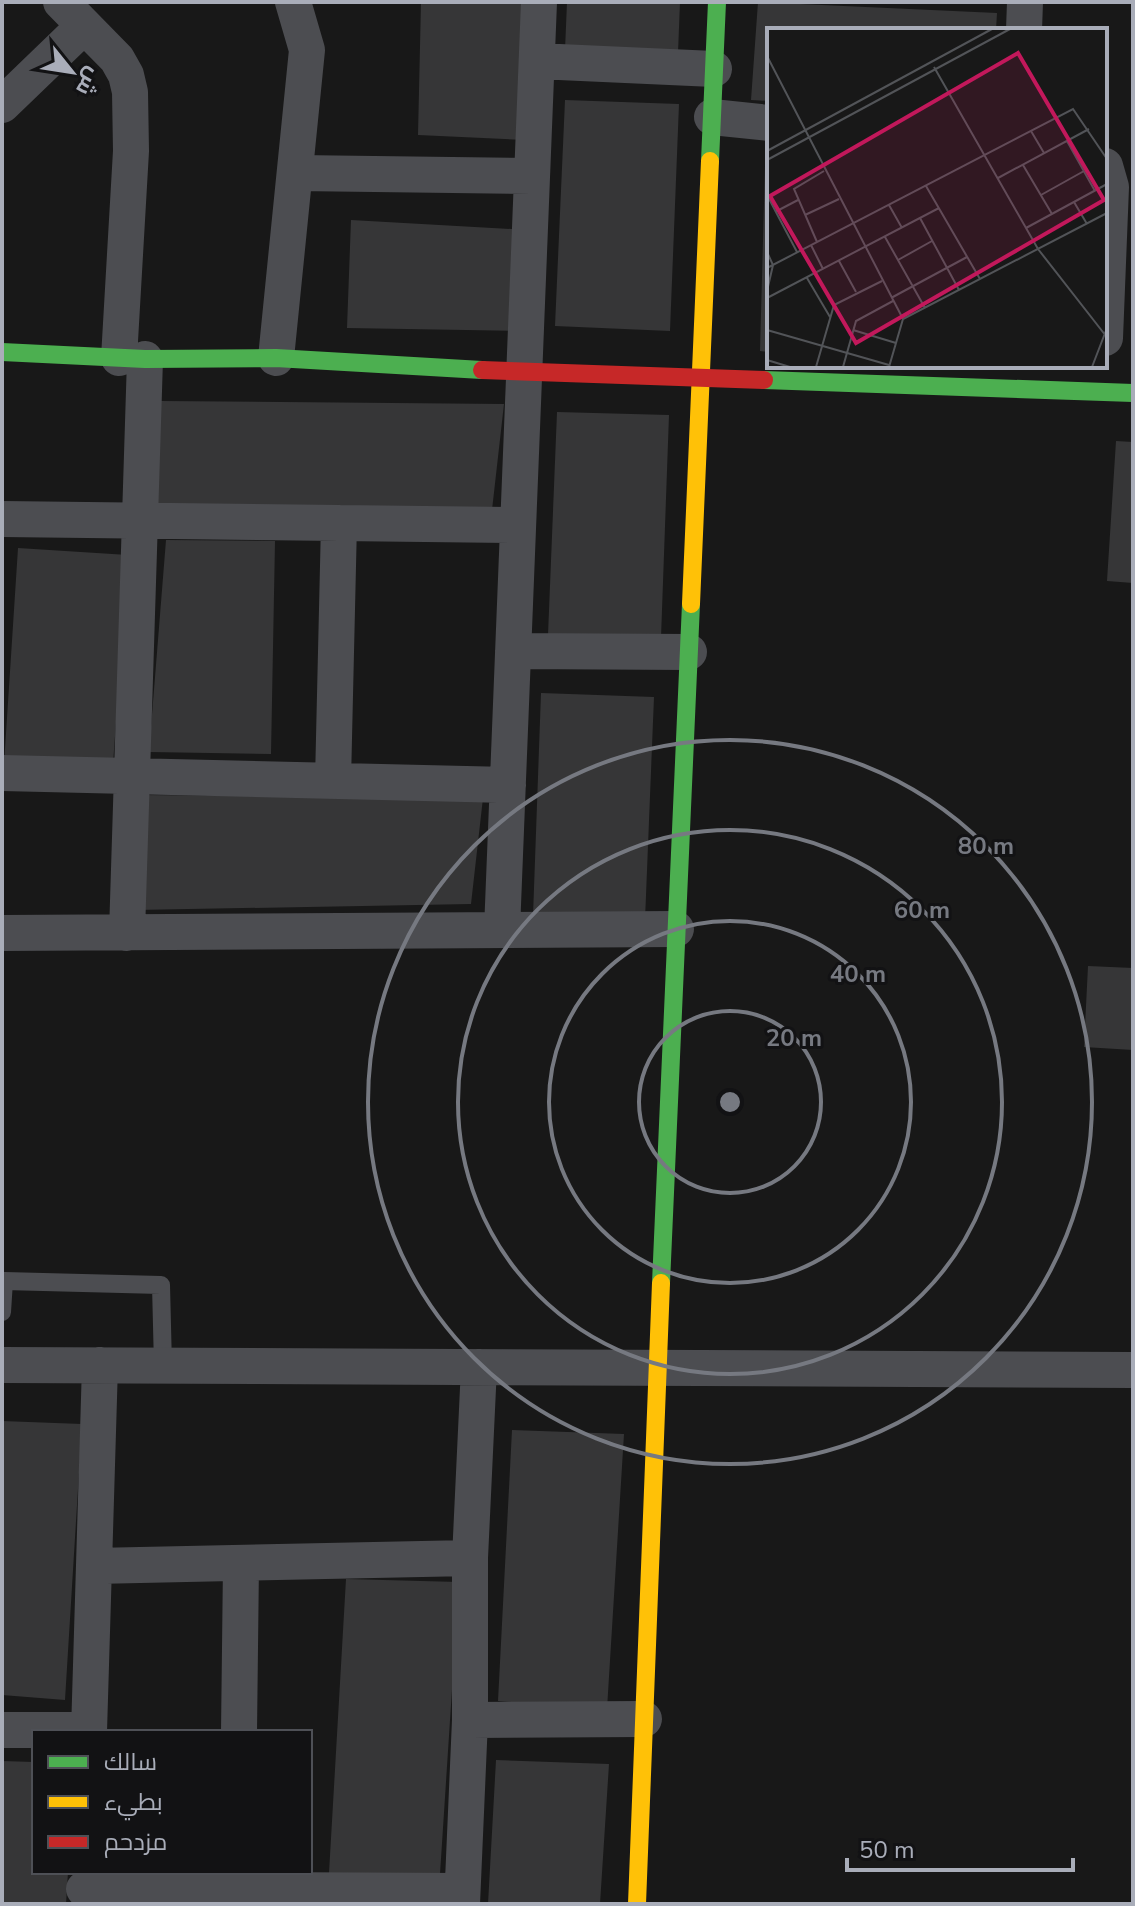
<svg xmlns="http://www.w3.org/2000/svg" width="1135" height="1906" font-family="'Nunito Sans',Cairo,sans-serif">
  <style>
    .building { fill: #363637 }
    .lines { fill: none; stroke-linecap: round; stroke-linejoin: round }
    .lane { stroke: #4c4d51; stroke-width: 18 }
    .street { stroke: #4c4d51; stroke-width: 36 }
    .fast { stroke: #4caf50; stroke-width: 18 }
    .slow { stroke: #ffc107; stroke-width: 18 }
    .jam { stroke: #c62828; stroke-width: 18 }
    .ring { fill: none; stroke: #767981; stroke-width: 4 }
    .inset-road { fill: none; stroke: #525458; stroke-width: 2 }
    .view { fill: #c2185b; fill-opacity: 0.15; stroke: #c2185b; stroke-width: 4 }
    .inset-edge { fill: none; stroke: #a9adb9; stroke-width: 4 }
    .centre { fill: #767981; stroke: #121214; stroke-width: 4 }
    .ring-label { font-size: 24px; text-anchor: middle; font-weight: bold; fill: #767981; stroke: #121214; stroke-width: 6; stroke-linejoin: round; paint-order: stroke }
  </style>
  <rect width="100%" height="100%" fill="#181818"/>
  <!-- building -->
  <path class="building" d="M421 2H530L526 140 418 135Z
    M567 2H680L678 53 565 50Z
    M758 2 997 13 996 30H769V101L751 100Z
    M565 100 679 104 670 331 555 326Z
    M765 166H769V352L760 351Z
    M351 220 529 230 526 331 347 328Z
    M159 401 504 404 492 510 156 516Z
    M557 412 669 415 661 638 548 635Z
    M1116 441 1133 442V583L1107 581Z
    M166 540 275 541 271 754 149 752Z
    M18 548 128 555 113 764H4Z
    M541 693 654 697 645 920 533 916Z
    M138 795 483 798 471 904 135 910Z
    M1088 966 1133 968V1050L1084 1047Z
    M2 1421 82 1424 65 1700 2 1695Z
    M512 1430 624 1434 607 1709 498 1701Z
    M346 1579 459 1582 440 1874 329 1873Z
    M496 1760 609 1764 600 1904H488Z
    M2 1761 34 1762V1872H68L66 1904H2Z"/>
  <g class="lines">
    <!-- lane -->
    <path class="lane" d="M2 1312 4 1281 161 1285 163 1366"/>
    <!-- street -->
    <path class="street" d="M61 2 117 59 126 75 130 92 131 151 119 358
      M1024 30 1025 2
      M537 61 714 69
      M2 105 84 26
      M712 117 769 123
      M1105 166 1111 187 1105 338
      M297 173 532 176
      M276 358 307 50 293 2
      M2 519 518 525
      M513 651 689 652
      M2 773 508 785
      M333 781 339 523
      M502 930 539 2
      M2 933 676 929
      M127 933 145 359
      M2 1365 1133 1370
      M94 1566 470 1558
      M470 1720 644 1719
      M2 1730H89
      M89 1732 100 1365
      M239 1732 241 1563
      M84 1889 462 1891
      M462 1904 470 1720V1558L479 1367"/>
    <!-- fast -->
    <path class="fast" d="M710 161 717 2
      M2 352 145 359 276 358 482 370
      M764 380 1133 393
      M661 1283 691 604"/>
    <!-- slow -->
    <path class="slow" d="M691 604 710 161
      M637 1904 661 1283"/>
    <!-- jam -->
    <path class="jam" d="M482 370 764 380"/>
  </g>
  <!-- distance rings -->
  <g class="ring">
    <circle cx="730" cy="1102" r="91"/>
    <circle cx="730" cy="1102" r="181"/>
    <circle cx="730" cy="1102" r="272"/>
    <circle cx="730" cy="1102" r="362"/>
  </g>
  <!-- overview -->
  <g transform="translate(767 28)">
    <rect width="340" height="340" fill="#181818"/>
    <path class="inset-road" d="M0 28 136 291M167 39 271 221 339 308M264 103 277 125M300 113 328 163M0 123 225 1M0 132 243 1M256 137 285 186M231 150 322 101M159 158 213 251M0 167 30 224M274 167 317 143M307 174 320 196M122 177 135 200M8 184 31 172M38 187 72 171M153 190 192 262M259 200 340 156M118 209 158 280M50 214 27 161 57 143M44 217 56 241M0 224 6 237 0 263M131 232 165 213M72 233 89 264M0 240 306 81 340 131M40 250 63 289M0 270 172 180M124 270 200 229M0 302 122 337M86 302 129 315M0 332 23 339M49 339 67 277 115 253M76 339 89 293 126 273M122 339 136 291 340 185M325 339 340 300"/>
    <path class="view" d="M251 25 337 172 89 315 3 168Z"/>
    <rect width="340" height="340" class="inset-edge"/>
  </g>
  <circle cx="730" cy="1102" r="12" class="centre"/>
  <g class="ring-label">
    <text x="986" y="854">80 m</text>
    <text x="922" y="918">60 m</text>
    <text x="858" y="982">40 m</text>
    <text x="794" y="1046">20 m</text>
  </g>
  <!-- border -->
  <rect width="1135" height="1906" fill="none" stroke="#a9adb9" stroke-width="8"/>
  <!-- legend -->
  <rect x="32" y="1730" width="280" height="144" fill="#121214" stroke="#4e5056" stroke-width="2"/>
  <rect x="48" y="1756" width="40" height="12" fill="#4caf50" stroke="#4e5056" stroke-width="2"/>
  <text x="104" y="1770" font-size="24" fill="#a9adb9">سالك</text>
  <rect x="48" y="1796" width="40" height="12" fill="#ffc107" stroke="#4e5056" stroke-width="2"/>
  <text x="104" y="1810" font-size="24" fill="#a9adb9">بطيء</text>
  <rect x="48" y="1836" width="40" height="12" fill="#c62828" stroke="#4e5056" stroke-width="2"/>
  <text x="104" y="1850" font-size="24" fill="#a9adb9">مزدحم</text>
  <!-- north arrow -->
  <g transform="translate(72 72) rotate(120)" stroke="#121214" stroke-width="6" paint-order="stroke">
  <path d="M0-6L14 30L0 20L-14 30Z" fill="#a9adb9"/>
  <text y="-12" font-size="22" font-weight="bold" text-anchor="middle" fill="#a9adb9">ش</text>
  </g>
  <!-- scale -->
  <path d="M847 1858v12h226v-12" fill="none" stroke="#a9adb9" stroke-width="4"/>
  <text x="859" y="1858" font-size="24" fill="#a9adb9" stroke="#121214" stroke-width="6" paint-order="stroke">50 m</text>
</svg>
